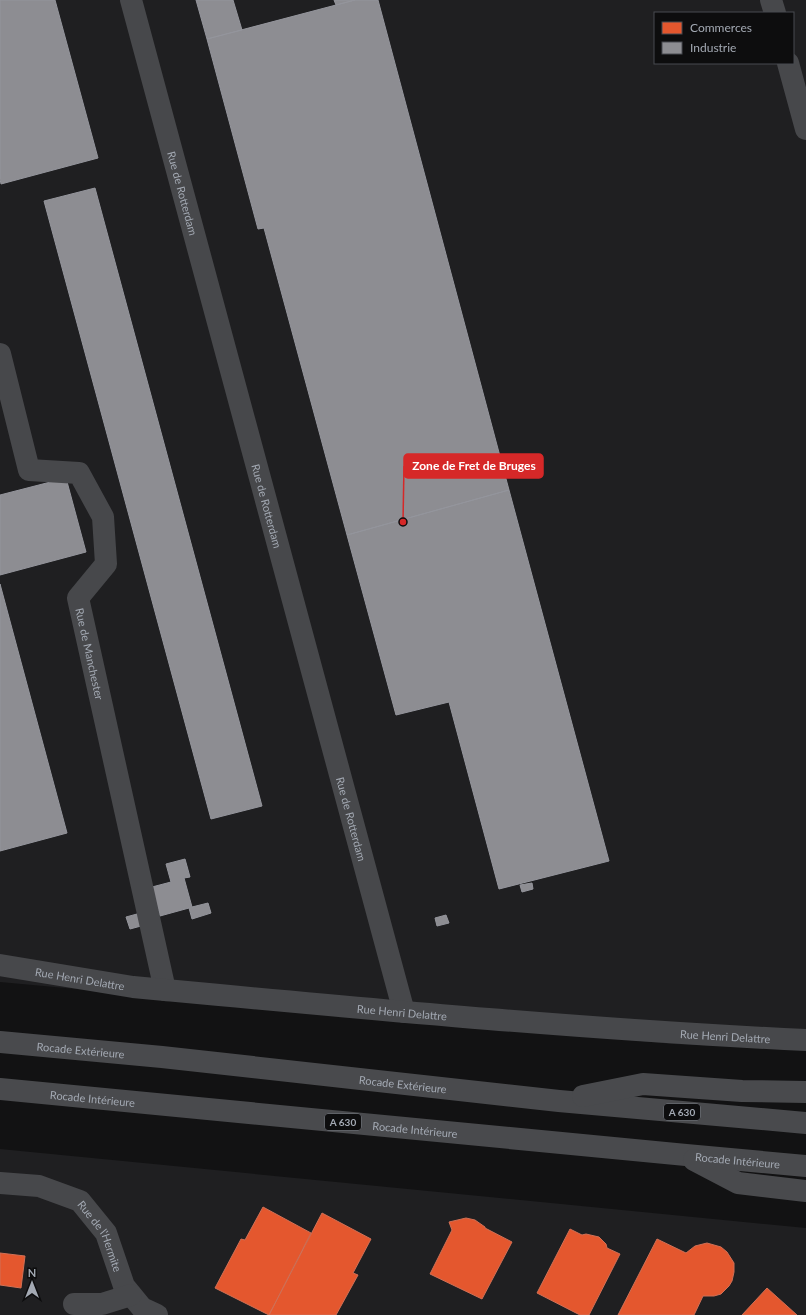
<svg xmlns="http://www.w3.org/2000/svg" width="806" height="1315" font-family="Lato,sans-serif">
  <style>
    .built { fill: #1f1f21; fill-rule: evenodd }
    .shops { fill: #e4572e; stroke: #d07056 }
    .industry { fill: #8d8d92; stroke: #94959c }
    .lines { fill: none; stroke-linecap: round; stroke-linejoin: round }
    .minor { stroke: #47484b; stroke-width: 22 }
    .highway { stroke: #494a4d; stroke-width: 22 }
    .labels { text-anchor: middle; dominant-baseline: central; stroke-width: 4; stroke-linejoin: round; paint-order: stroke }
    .shield { fill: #0d0d0e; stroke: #767a82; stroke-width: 1 }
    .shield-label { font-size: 10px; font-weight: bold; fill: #a3a9b3 }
    .street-label { font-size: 11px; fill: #a3a9b3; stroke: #0d0d0e }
    .leader { fill: none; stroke: #d62828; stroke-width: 1.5 }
    .callout-dot { fill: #d62828; stroke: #0d0d0e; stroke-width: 1.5 }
    .callout { fill: #d62828; stroke: #d62828; stroke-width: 1.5 }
    .callout-label { font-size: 12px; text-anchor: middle; font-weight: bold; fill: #fff }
  </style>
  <rect width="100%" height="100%" fill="#121213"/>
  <!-- built -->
  <path class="built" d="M0 0H806V1049L673 1044 0 982ZM655 13H793V63H655Z
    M0 1149 806 1228V1315H0Z"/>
  <!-- shops -->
  <path class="shops" d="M263 1207 311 1233 269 1315 215 1288 241 1239 245 1240Z
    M322 1213 371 1239 353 1273 358 1275 336 1315H269Z
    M466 1218 475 1220 485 1227V1228L512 1242 482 1299 430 1274 452 1230 449 1222Z
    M570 1229 582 1235 586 1234 599 1237 606 1244 607 1248 620 1254 589 1315H580L537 1293Z
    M657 1239 686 1253 695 1246 707 1243 721 1247 727 1252 734 1263V1272L732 1281 729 1286 721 1294 714 1296H703L694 1315H618Z
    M0 1253 25 1256 21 1288 0 1285Z
    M767 1288 797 1315H742Z"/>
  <!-- industry -->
  <path class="industry" d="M0 0H55L98 158 1 184 0 179Z
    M196 0H233L242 30 207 39Z
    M334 0H355L336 5Z
    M355 0H378L509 490 347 535 264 228 258 229 207 39Z
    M95 188 262 806 211 819 44 201Z
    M66 478 86 552 0 575V495Z
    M509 490 609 861 499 889 449 702 396 715 347 535Z
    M0 584 67 833 0 851Z
    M185 859 190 877 184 878 192 907 208 903 211 913 192 919 189 908 160 916 152 887 171 882 166 864Z
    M532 883 533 889 522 892 520 885Z
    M137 914 141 926 130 929 126 917Z
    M446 915 449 923 437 926 435 918Z"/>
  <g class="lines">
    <!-- minor -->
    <g class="minor">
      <path id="s1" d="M131 0 404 1012"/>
      <path d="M771 0 775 13"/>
      <path d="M788 63 806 129"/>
      <path id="s2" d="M0 354 29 470 79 473 103 517 106 564 78 598 165 990"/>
      <path id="s3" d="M0 965 133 987 165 990C379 1010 592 1030 806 1040"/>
      <path id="s4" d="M0 1183 39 1186 80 1201 106 1233 124 1286 142 1308 157 1315"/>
      <path d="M74 1304H102L131 1295"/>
    </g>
    <!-- highway -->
    <g class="highway">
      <path id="s5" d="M0 1042 162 1057 559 1101 806 1123"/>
      <path id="s6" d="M0 1089 686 1155 806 1166"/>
      <path d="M583 1096 643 1084 742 1091 806 1092"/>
      <path d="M694 1160 738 1183 806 1191"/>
    </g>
  </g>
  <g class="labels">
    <!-- shield labels -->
    <g class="shield">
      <rect x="664" y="1104" width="36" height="16" rx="3"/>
      <rect x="325" y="1114" width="36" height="16" rx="3"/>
    </g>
    <g class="shield-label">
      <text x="682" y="1112">A 630</text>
      <text x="343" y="1122">A 630</text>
    </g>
    <!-- street labels -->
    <g class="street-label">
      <text stroke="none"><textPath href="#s1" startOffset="200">Rue de Rotterdam</textPath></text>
      <text stroke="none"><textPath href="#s1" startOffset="524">Rue de Rotterdam</textPath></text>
      <text stroke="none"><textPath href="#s2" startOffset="368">Rue de Manchester</textPath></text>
      <text stroke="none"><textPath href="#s1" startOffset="848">Rue de Rotterdam</textPath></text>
      <text stroke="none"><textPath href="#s3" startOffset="81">Rue Henri Delattre</textPath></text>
      <text stroke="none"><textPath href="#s3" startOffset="405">Rue Henri Delattre</textPath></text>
      <text stroke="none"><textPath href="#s3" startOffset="729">Rue Henri Delattre</textPath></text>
      <text stroke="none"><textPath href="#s5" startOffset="81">Rocade Extérieure</textPath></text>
      <text stroke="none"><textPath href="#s5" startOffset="405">Rocade Extérieure</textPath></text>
      <text stroke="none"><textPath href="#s6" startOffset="93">Rocade Intérieure</textPath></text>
      <text stroke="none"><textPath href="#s6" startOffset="417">Rocade Intérieure</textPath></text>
      <text stroke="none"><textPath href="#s6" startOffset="741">Rocade Intérieure</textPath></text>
      <text stroke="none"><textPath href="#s4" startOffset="124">Rue de l'Hermite</textPath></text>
    </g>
  </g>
  <!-- callouts -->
  <path class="leader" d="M403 522L404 466"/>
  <circle class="callout-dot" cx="403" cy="522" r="4"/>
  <rect class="callout" x="404" y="454" width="139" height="24" rx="4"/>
  <g class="callout-label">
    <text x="474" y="470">Zone de Fret de Bruges</text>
  </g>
  <!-- legend -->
  <rect x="654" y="12" width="140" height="52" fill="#0d0d0e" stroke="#494b50"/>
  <rect x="662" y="22" width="20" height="12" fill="#e4572e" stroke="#494b50"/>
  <text x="690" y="32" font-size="12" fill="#a3a9b3">Commerces</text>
  <rect x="662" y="42" width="20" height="12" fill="#8d8d92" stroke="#494b50"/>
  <text x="690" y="52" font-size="12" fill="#a3a9b3">Industrie</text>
  <!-- north arrow -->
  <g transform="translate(32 1283)" stroke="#0d0d0e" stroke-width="3" paint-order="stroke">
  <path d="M0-3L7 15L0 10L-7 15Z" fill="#a3a9b3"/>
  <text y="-6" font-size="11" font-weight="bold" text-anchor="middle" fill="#a3a9b3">N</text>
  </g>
</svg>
